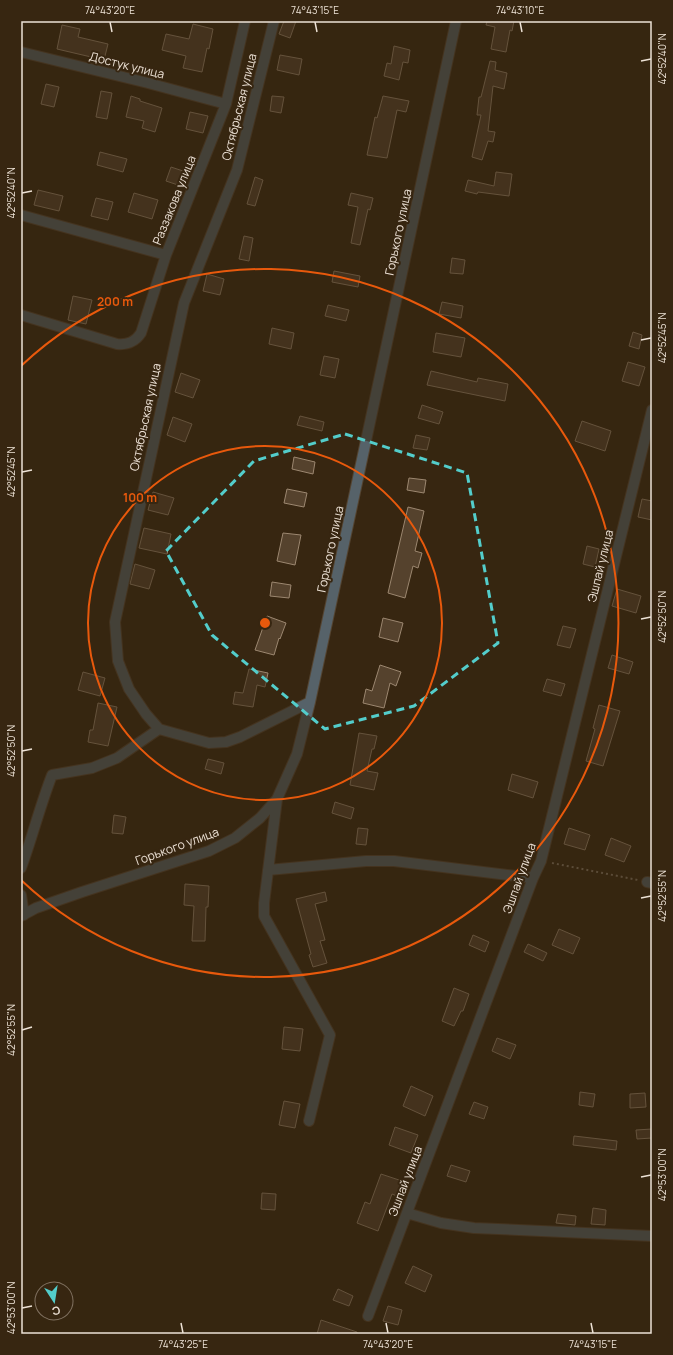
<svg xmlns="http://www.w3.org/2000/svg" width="673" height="1355" font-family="Manrope,sans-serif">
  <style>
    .building { fill: #55422d; stroke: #9c8770 }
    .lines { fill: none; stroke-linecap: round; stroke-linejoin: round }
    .minor-casing { stroke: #544431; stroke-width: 12 }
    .path { stroke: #887a69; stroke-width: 2; stroke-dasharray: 2 3; stroke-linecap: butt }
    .minor { stroke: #566269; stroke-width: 10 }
    .marked { fill: none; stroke: #53cdcb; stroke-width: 3; stroke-dasharray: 8 5; stroke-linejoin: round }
    .ticks { fill: none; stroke: #ede2d6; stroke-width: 1.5 }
    .ring { fill: none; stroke: #e8590c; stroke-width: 2 }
    .labels { text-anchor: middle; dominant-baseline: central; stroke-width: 4; stroke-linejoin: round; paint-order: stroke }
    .street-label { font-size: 12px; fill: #ede2d6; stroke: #372611 }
    .centre { fill: #e8590c; stroke: #372611; stroke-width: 2 }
    .ring-label { font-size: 12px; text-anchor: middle; font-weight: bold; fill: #e8590c; stroke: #372611; stroke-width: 4; stroke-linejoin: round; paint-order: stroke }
    .neatline { fill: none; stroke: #ede2d6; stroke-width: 1.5 }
    .ticks-label { font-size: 10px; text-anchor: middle; fill: #ede2d6 }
  </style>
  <rect width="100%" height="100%" fill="#372611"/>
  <!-- building -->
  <path class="building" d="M284 21H296L290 38 279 34Z
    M487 21H514L512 31 510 30 506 52 491 49 495 27 486 25Z
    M193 24 213 29 209 49 207 48 202 72 183 68 186 56 162 50 166 34 189 39Z
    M62 25 80 29 78 37 108 44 104 60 57 49Z
    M394 46 410 50 408 63 403 62 399 80 384 76 387 63 391 64Z
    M280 55 302 59 299 75 277 70Z
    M490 61 496 62 495 70 507 73 504 89 493 86 488 131 495 132 493 142 488 141 482 160 472 157 481 115H477L479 97H481Z
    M46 84 59 87 54 107 41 104Z
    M101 91 112 93 107 119 96 117Z
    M131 96 140 99V101L162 108 155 132 142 128 144 121 126 117Z
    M272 96 284 97 281 113 270 111Z
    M383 96 409 101 406 112 397 110 387 158 367 155 375 117 377 118Z
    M190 112 208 116 203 133 186 129Z
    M100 152 127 159 123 172 97 165Z
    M171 167 186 172 181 186 166 181Z
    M496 172 512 174 509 196 478 192 477 194 465 191 468 180 494 186Z
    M255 177 263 180 255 206 247 204Z
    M38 190 63 196 59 211 34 205Z
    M134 193 158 200 152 219 128 212Z
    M351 193 373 198 370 210 368 209 360 245 351 243 358 207 348 205Z
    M96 198 113 202 108 220 91 216Z
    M244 236 253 238 249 261 239 259Z
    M452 258 465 260 463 274 450 273Z
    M334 271 360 276 358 287 332 282Z
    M207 274 224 279 220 295 203 291Z
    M73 296 92 300 86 324 68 320Z
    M442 302 463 306 461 318 439 314Z
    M328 305 349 310 346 321 325 316Z
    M272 328 294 333 291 349 269 344Z
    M633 332 642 335 639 349 629 346Z
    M436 333 465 338 461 357 433 352Z
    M324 356 339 359 335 378 320 375Z
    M628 362 645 367 639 386 622 381Z
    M431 371 477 382 478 378 508 384 505 401 427 385Z
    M181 373 200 380 193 398 175 392Z
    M422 405 443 412 439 424 418 418Z
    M300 416 324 422 322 431 297 425Z
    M173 417 192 424 185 442 167 435Z
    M582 421 611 431 605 451 575 441Z
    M416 435 430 438 427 450 413 448Z
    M294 457 315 462 313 474 292 469Z
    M409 478 426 480 424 493 407 490Z
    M287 489 307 493 304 507 284 503Z
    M153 492 174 498 168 515 148 510Z
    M642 499 652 501V520L638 517Z
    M408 507 424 511 415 551 422 553 418 568 413 566 405 598 388 593Z
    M144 528 171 534 167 554 139 548Z
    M283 533 301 535 295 565 277 561Z
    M587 546 599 549 595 567 583 564Z
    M135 564 155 570 149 589 130 584Z
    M272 582 291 585 289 598 270 596Z
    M617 589 641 596 636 613 612 606Z
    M267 616 286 623 280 639 279 638 274 655 255 650Z
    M383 618 403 623 398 642 379 637Z
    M563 626 576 629 570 648 557 645Z
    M612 655 633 662 629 674 608 668Z
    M380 665 401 672 396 686 390 683 384 708 363 703 366 689 372 691Z
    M249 669 268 673 265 687 257 685 253 707 233 704 235 692 243 693Z
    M83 672 105 678 100 696 78 690Z
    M547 679 565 684 561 696 543 691Z
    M98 703 117 707 108 746 88 742 90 730H93Z
    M599 705 620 711 603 766 586 761 595 729 593 728Z
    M359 733 377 736 374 749H372L367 771 378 773 374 790 350 785Z
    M208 759 224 763 221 774 205 769Z
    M512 774 538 782 533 798 508 790Z
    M335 802 354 808 351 819 332 813Z
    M114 815 126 817 123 834 112 833Z
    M358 828 368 829 366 845 356 844Z
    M569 828 590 835 585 850 564 844Z
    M611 838 631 846 624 862 605 855Z
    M185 884 209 886 208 907H206L205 941H192L194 906 184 905Z
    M325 892 327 901 315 904 325 940 320 941 327 963 313 967 309 955 311 954 296 899Z
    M559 929 580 938 573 954 552 945Z
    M473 935 489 942 485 952 469 945Z
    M528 944 547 953 543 961 524 952Z
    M454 988 469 994 463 1011H461L454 1026 442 1021Z
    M284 1027 303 1029 300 1051 282 1049Z
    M497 1038 516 1045 510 1059 492 1051Z
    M411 1086 433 1096 425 1116 403 1106Z
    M580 1092 595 1094 593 1107 579 1105Z
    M645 1093 646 1107 630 1108V1094Z
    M284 1101 300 1104 295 1128 279 1125Z
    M474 1102 488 1107 484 1119 469 1114Z
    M395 1127 418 1135 411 1153 389 1145Z
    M652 1129V1138L637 1139 636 1130Z
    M574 1136 617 1141 616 1150 573 1145Z
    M451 1165 470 1171 466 1182 447 1176Z
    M381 1174 402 1181 397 1196 392 1194 378 1231 357 1223 365 1202 370 1204Z
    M262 1193 276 1194 275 1210 261 1209Z
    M593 1208 606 1210 605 1225 591 1224Z
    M558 1214 576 1216 575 1225 556 1223Z
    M413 1266 432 1275 425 1292 405 1283Z
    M338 1289 353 1296 349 1306 333 1300Z
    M388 1306 402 1310 398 1325 383 1321Z
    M321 1320 357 1332V1334H317Z"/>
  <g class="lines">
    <!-- minor casing -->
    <g class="minor-casing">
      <path id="minor" d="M274 21 237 170 184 303 115 622 118 661 129 689 146 714 159 729 209 743 226 742 240 737 310 702
        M21 52 148 83 226 104
        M21 215 166 255 226 104 245 21
        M21 315 117 344C128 345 135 342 141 333L166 255
        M277 799 264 903V916L330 1035 309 1121
        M21 868C32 838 40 806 52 775L92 768 117 758 159 729
        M268 870 366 861H394L533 878
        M647 882 652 883
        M21 895 24 915
        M21 916 36 908 82 892 209 851 235 838 260 818 277 799 297 754 310 702 456 21
        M407 1213 441 1223 474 1228 652 1236
        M368 1316 533 878 541 861 652 410"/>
    </g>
    <!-- path -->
    <path class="path" d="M552 863 638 880"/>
    <!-- minor -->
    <use href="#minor" class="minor"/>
  </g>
  <!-- marked area -->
  <path d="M0 0H673V1355H0ZM345 434 467 473 498 643 414 706 325 729 212 635 166 551 254 461Z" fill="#372611" fill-opacity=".55" fill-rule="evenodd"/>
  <path class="marked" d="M345 434 467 473 498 643 414 706 325 729 212 635 166 551 254 461Z"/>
  <!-- ticks -->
  <path class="ticks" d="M110 22 112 32M315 22 317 32M520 22 522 32M641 61 651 59M22 193 32 191M641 340 651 338M22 472 32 470M641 619 651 617M22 751 32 749M641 898 651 896M22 1030 32 1027M641 1177 651 1175M22 1308 32 1306M181 1323 183 1333M386 1323 388 1333M591 1323 593 1333"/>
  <!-- distance rings -->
  <g class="ring">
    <circle cx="265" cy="623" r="177"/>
    <path d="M21 366A354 354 0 1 1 21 880"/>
  </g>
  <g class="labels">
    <!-- street labels -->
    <g class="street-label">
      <text transform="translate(127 65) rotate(14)">Достук улица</text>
      <text transform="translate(239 107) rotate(-76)">Октябрьская улица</text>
      <text transform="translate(174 200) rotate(-68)">Раззакова улица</text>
      <text transform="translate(398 232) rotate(-78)">Горького улица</text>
      <text transform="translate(145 417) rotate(-78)">Октябрьская улица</text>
      <text transform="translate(330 549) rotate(-78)">Горького улица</text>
      <text transform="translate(600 566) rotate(-76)">Эшпай улица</text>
      <text transform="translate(177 846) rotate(-20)">Горького улица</text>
      <text transform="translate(519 878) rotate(-70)">Эшпай улица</text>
      <text transform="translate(405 1181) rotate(-69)">Эшпай улица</text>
    </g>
  </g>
  <circle cx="265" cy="623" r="6" class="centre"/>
  <g class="ring-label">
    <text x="115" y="306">200 m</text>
    <text x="140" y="502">100 m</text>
  </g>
  <!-- border -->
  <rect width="673" height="1355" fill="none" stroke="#372611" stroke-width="44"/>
  <!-- north arrow -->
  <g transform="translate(54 1301) rotate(168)"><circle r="19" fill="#372611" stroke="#807160"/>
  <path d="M0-3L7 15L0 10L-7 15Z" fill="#53cdcb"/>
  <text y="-6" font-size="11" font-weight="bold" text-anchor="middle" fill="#ede2d6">С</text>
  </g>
  <rect x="22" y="22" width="629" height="1311" class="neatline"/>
  <g class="ticks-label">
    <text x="110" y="14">74°43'20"E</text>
    <text x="315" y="14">74°43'15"E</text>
    <text x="520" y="14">74°43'10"E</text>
    <text transform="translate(662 59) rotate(-90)" y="4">42°52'40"N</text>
    <text transform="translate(11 193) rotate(-90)" y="4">42°52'40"N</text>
    <text transform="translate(662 338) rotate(-90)" y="4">42°52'45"N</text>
    <text transform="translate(11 472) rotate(-90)" y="4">42°52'45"N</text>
    <text transform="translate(662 617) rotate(-90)" y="4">42°52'50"N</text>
    <text transform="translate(11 751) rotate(-90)" y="4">42°52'50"N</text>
    <text transform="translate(662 896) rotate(-90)" y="4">42°52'55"N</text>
    <text transform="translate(11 1030) rotate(-90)" y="4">42°52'55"N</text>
    <text transform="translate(662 1175) rotate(-90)" y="4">42°53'00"N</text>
    <text transform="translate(11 1308) rotate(-90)" y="4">42°53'00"N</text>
    <text x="183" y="1348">74°43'25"E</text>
    <text x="388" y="1348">74°43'20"E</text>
    <text x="593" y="1348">74°43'15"E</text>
  </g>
</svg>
